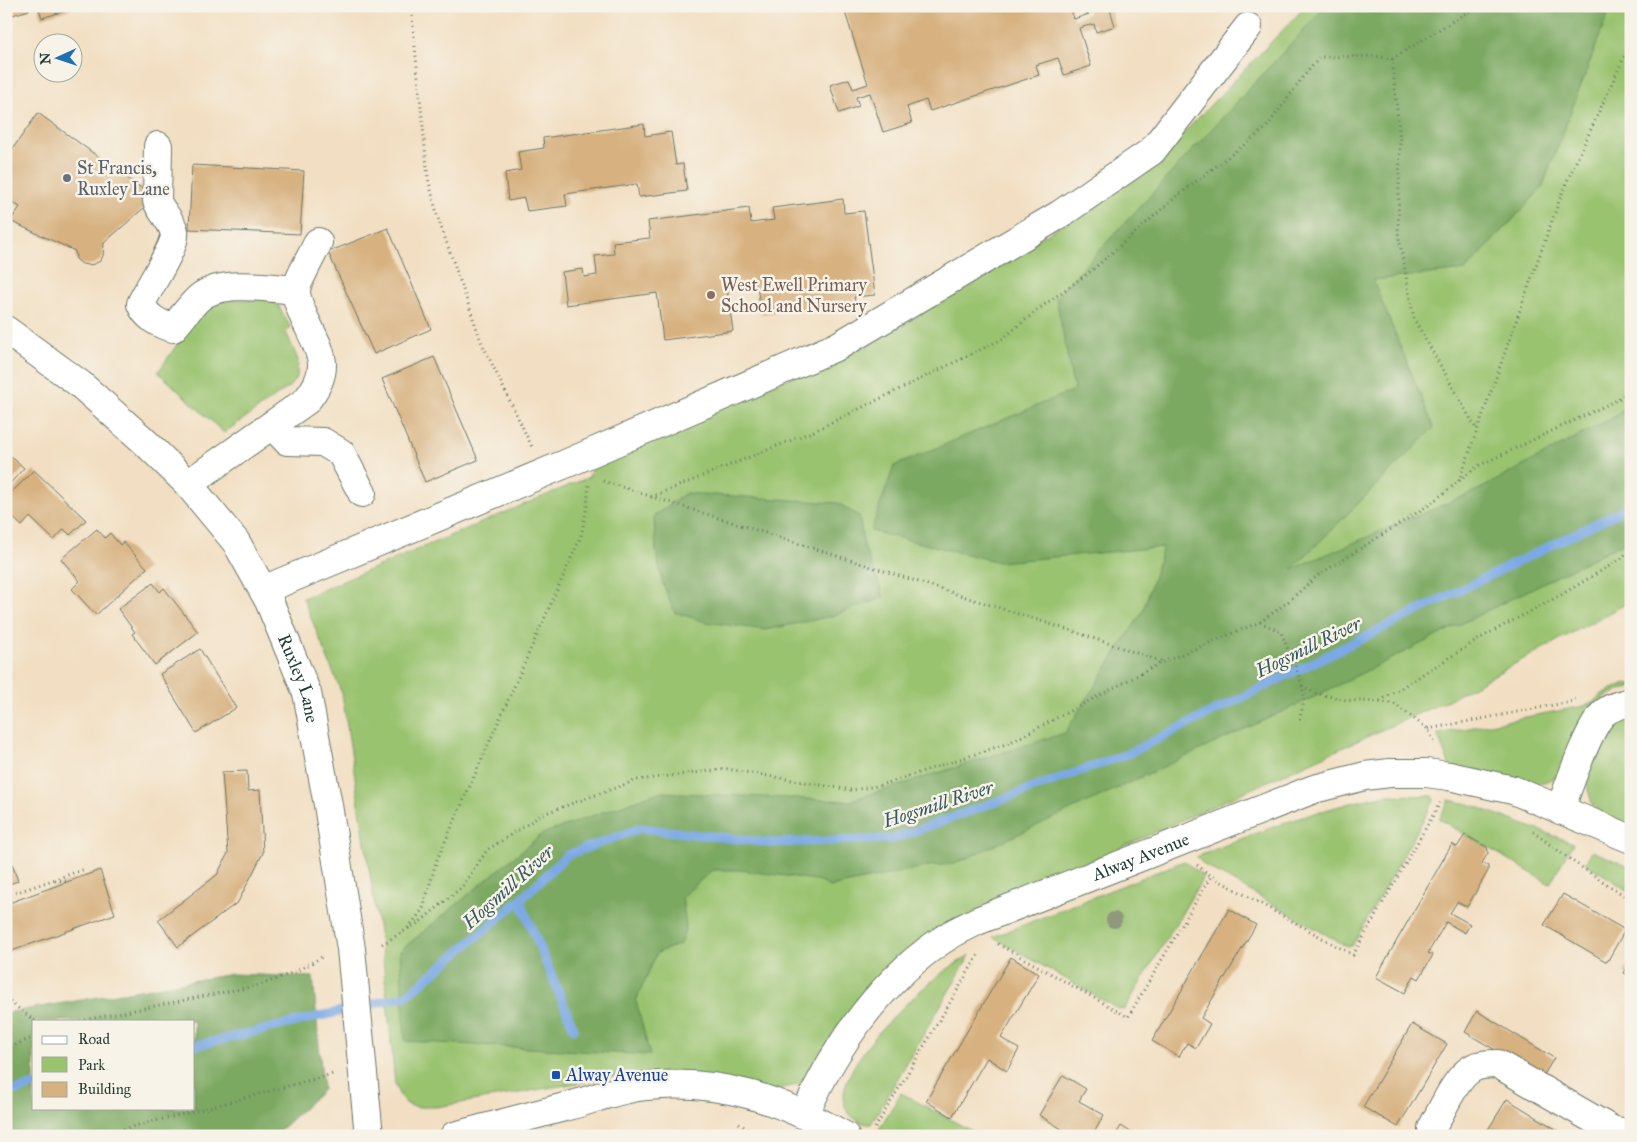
<svg xmlns="http://www.w3.org/2000/svg" width="1637" height="1142" font-family="'IM FELL Great Primer',serif">
  <style>
    .green { fill: #9ac370; stroke: #5c8052 }
    .forest { fill: #7ba962; stroke: #4d734b; fill-rule: evenodd }
    .lines { fill: none; stroke-linecap: round; stroke-linejoin: round }
    .stream { stroke: #7ba9e4; stroke-width: 9 }
    .building { fill: #d7b17f }
    .minor-casing { stroke: #697666; stroke-width: 30 }
    .major-casing { stroke: #697666; stroke-width: 30 }
    .path { stroke: #697666; stroke-width: 3; stroke-dasharray: 1 4; stroke-linecap: butt }
    .minor { stroke: #fff; stroke-width: 28 }
    .major { stroke: #fff; stroke-width: 28 }
    .tree { fill: #8f987d }
    .worship-dot { fill: #6b7280; stroke: #f7f3e8; stroke-width: 2 }
    .education-dot { fill: #8d6e63; stroke: #f7f3e8; stroke-width: 2 }
    .transit-dot { fill: #1a4fb4; stroke: #f7f3e8; stroke-width: 2 }
    .labels { text-anchor: middle; dominant-baseline: central; stroke-width: 5; stroke-linejoin: round; paint-order: stroke }
    .worship-label { font-size: 18px; fill: #5b616d; stroke: #f7f3e8; text-anchor: start }
    .education-label { font-size: 18px; fill: #785e54; stroke: #f7f3e8; text-anchor: start }
    .street-label { font-size: 18px; fill: #1f3d34; stroke: #f7f3e8 }
    .transit-label { font-size: 18px; fill: #164399; stroke: #f7f3e8; text-anchor: start }
    .water-label { font-size: 19px; font-style: italic; fill: #365860; stroke: #f7f3e8 }
  </style>
  <rect width="100%" height="100%" fill="#f7f3e8"/>
  <filter id="ink" filterUnits="userSpaceOnUse"><feTurbulence type="fractalNoise" baseFrequency=".02" numOctaves="2"/><feDisplacementMap in="SourceGraphic" scale="10" xChannelSelector="R" yChannelSelector="G"/><feConvolveMatrix kernelMatrix="1 2 1 2 8 2 1 2 1" color-interpolation-filters="sRGB"/></filter>
  <filter id="wash" filterUnits="userSpaceOnUse"><feTurbulence type="fractalNoise" baseFrequency=".0096" numOctaves="4" result="noise"/><feDisplacementMap in="SourceGraphic" scale="20" xChannelSelector="R" yChannelSelector="G"/><feGaussianBlur stdDeviation="1.12" result="paint"/><feColorMatrix in="noise" values="0 0 0 0 0 0 0 0 0 0 0 0 0 0 0 0 0 1.4 0 .05"/><feComposite in="paint" operator="in"/></filter>
  <g filter="url(#wash)">
    <rect width="100%" height="100%" fill="#f2dfc3"/>
    <!-- green -->
    <path class="green" d="M1306 6H1631V601L1446 701 938 930 865 988 825 1047 805 1083 775 1090 630 1074 437 1107C412 1107 403 1110 395 1083L383 958 342 694 303 598 589 477 594 458 878 341 1148 170Z
      M267 299 278 305 291 328 286 332 298 360 297 377 290 386 224 433 158 372 203 307 218 301Z
      M1625 683 1631 684V688L1619 690 1604 698 1563 772C1553 780 1544 783 1532 784L1450 767 1437 734 1584 706 1592 703 1602 694Z
      M1631 714V829L1607 819 1593 806 1588 790 1587 772 1603 736 1615 722Z
      M1387 795 1433 796 1434 801 1352 946H1346L1204 865 1196 857C1260 831 1319 808 1387 795Z
      M1449 800 1469 804 1573 843 1550 884 1439 819Z
      M1592 851 1631 867V892L1585 863Z
      M1184 861 1203 876 1200 883 1124 1010 1118 1009 993 937Z
      M970 955 871 1124C863 1125 853 1119 848 1112 824 1078 907 1001 932 981 943 971 957 963 970 955Z
      M901 1093 981 1136H884L879 1129Z"/>
    <!-- forest -->
    <path class="forest" d="M1326 6H1611L1542 188 1466 270 1373 280 1434 428 1292 569 1478 490 1618 415 1631 397V539L1314 697 954 864 929 866 830 887 817 880 740 870H712L682 897 686 927 680 944 657 953 636 1001 650 1055 405 1041 400 951 542 834 659 792 849 801 1065 733 1143 611 1163 547 999 562 871 531 894 466 1074 390 1056 297Z
      M686 493 838 503 859 516 864 547 884 597 832 616 766 630 706 622 674 612 662 581 656 551 654 516Z
      M232 974 313 977 323 1090 279 1131 261 1136H6V1013ZM34 1021H194V1108H34Z"/>
    <g class="lines">
      <!-- stream -->
      <path class="stream" d="M520 900 574 1029
        M194 1046 406 996 520 900 567 855 641 828 771 843 893 839 1127 754 1631 506
        M6 1094 34 1085"/>
    </g>
    <g id="blocks">
      <!-- building -->
      <path class="building" d="M6 6H28L29 10 6 17Z
        M38 6H78V7L42 18Z
        M843 6H1070L1074 19 1089 14 1086 6H1109L1115 26 1096 32 1094 24 1079 28 1091 66 1064 75 1058 58 1036 65 1039 75 930 111 926 100 907 107 912 123 883 132 870 93 856 97 859 106 839 113 830 85 849 79 853 89 868 84Z
        M38 113 155 198 104 243 103 256 100 261 94 264 88 265 82 264 76 259 75 251 10 221 20 207 6 198V158Z
        M644 124 645 136 671 132 676 165 683 164 687 191 639 197 637 184 565 194 567 206 527 211 524 198 508 201 505 173 521 170 518 152 544 148 543 138Z
        M192 165 304 171 300 234 189 229Z
        M843 199 844 213 864 211 875 295 854 297 855 302 761 314 757 285 727 289 733 331 663 340 657 293 566 305 562 272 583 269 584 277 597 275 595 256 614 254 613 242 650 238 648 221 749 208 751 223 774 220 772 208Z
        M388 228 431 329 374 354 328 252Z
        M434 357 478 460 425 482 382 379Z
        M6 452 24 468 6 488Z
        M34 470 86 520 70 535 64 529 54 540 30 517 22 526 6 511V498Z
        M97 529 105 538 110 533 120 545 123 542 147 568 96 615 72 589 80 581 61 559Z
        M153 583 160 592 164 588 198 632 155 665 132 634 135 632 118 609Z
        M200 649 236 708 196 733 160 674Z
        M247 771 248 791 260 790 263 853 238 902 178 947 158 920 217 875 228 853 222 772Z
        M1465 835 1487 847 1488 853 1482 863 1488 866V871L1467 907 1457 902 1450 913 1470 924 1465 933 1446 922 1428 953 1433 955 1419 979 1414 976 1405 993 1376 977 1452 844 1457 847Z
        M6 847 18 881 6 885Z
        M100 870 115 914 6 953V904Z
        M1563 894 1625 930 1607 962 1544 925Z
        M1229 909 1256 925 1201 1018 1210 1024 1196 1048 1187 1043 1179 1057 1152 1041Z
        M1011 957 1039 974 1001 1038 1019 1049 1007 1071 987 1058 952 1117 926 1101Z
        M1631 961V976L1624 973Z
        M1477 1011 1554 1058 1542 1078 1465 1032Z
        M1412 1024 1447 1044 1398 1127 1363 1107Z
        M1063 1075 1086 1089 1079 1101 1104 1115 1092 1136H1073L1039 1115Z
        M1507 1099 1567 1136H1484Z
        M1121 1126 1137 1136H1115Z"/>
    </g>
  </g>
  <g filter="url(#ink)">
    <use href="#blocks" fill-opacity="0" stroke="#697666" stroke-width="1"/>
    <g class="lines">
      <!-- minor casing -->
      <g class="minor-casing">
        <g id="minor">
          <path d="M158 146 157 201C161 212 171 220 174 231 178 244 147 289 141 304 146 317 160 325 173 328 182 318 190 306 199 298 221 279 269 288 296 290"/>
          <path d="M272 425 287 441 323 442 341 453 362 493"/>
          <path d="M188 484 306 401C334 367 320 352 304 317 301 310 296 299 296 291 296 283 314 252 318 242"/>
          <path d="M263 590 570 462 838 346 1059 215 1152 151 1248 27"/>
          <path d="M1560 810C1568 788 1589 725 1605 712 1612 706 1623 704 1631 702"/>
          <path id="s1" d="M805 1114C835 1045 885 975 950 935 958 930 968 926 977 921L1314 789 1365 776 1390 773H1426L1449 776 1513 790 1631 839"/>
          <path d="M1432 1128C1442 1111 1454 1080 1471 1069 1479 1064 1489 1064 1498 1064L1612 1130 1626 1133 1631 1132"/>
          <path d="M454 1136C495 1125 535 1115 576 1104 599 1097 622 1088 646 1086 721 1078 781 1100 845 1136"/>
        </g>
      </g>
      <!-- major casing -->
      <g class="major-casing">
        <g id="major">
          <path id="s2" d="M6 330 80 384 143 440 188 484 236 542 269 601 307 693 328 805 351 949 369 1136"/>
        </g>
      </g>
      <!-- path -->
      <path class="path" d="M411 6 428 178 438 218 481 341 532 447
        M1392 59 1400 141 1398 233 1414 319 1477 430
        M603 481 1075 632 1163 662
        M1459 481 1563 190 1631 42
        M651 497 814 431 1002 339 1040 308 1091 271 1177 196 1266 128 1302 78 1320 57 1375 56 1392 59 1477 6
        M1260 622 1281 632C1287 649 1302 678 1304 695 1304 704 1301 713 1299 722
        M1302 686 1315 693 1346 700 1393 703 1428 729 1435 744
        M1380 701 1484 636 1561 595 1621 559 1631 548
        M1428 729 1570 702 1575 699
        M1533 832 1575 863 1631 900
        M1197 865 1211 876 1353 955 1440 803
        M55 880 67 882
        M6 896 85 869
        M408 928 423 909 436 862 581 536 587 506 589 485
        M382 944 420 922 462 887 487 850 543 814 637 780 727 769 851 790 878 786 1009 743 1163 662 1260 622 1289 601 1317 576 1429 505 1478 466 1617 400 1631 389
        M998 944 1128 1017 1211 876
        M6 999 35 1021
        M80 1021 260 985 295 972 322 957
        M6 1049 34 1037
        M739 1123 757 1136
        M875 1128 979 954
        M94 1136 200 1110 333 1074
        M1016 1136H1017"/>
      <!-- minor -->
      <use href="#minor" class="minor"/>
      <!-- major -->
      <use href="#major" class="major"/>
    </g>
    <!-- trees -->
    <circle class="tree" cx="1114" cy="920" r="8"/>
  </g>
  <!-- markers -->
  <circle class="worship-dot" cx="67" cy="178" r="5"/>
  <circle class="education-dot" cx="711" cy="295" r="5"/>
  <rect class="transit-dot" x="551" y="1070" width="10" height="10" rx="2.5"/>
  <g class="labels">
    <!-- worship labels -->
    <g class="worship-label">
      <text x="77" y="168">St Francis,<tspan x="77" dy="21">Ruxley Lane</tspan></text>
    </g>
    <!-- education labels -->
    <g class="education-label">
      <text x="721" y="285">West Ewell Primary<tspan x="721" dy="21">School and Nursery</tspan></text>
    </g>
    <!-- street labels -->
    <g class="street-label">
      <text stroke="none"><textPath href="#s2" startOffset="465">Ruxley Lane</textPath></text>
      <text stroke="none"><textPath href="#s1" startOffset="440">Alway Avenue</textPath></text>
    </g>
    <!-- transit labels -->
    <g class="transit-label">
      <text x="566" y="1075">Alway Avenue</text>
    </g>
    <!-- water labels -->
    <g class="water-label">
      <text transform="translate(1308 647) rotate(-26)">Hogsmill River</text>
      <text transform="translate(938 804) rotate(-18)">Hogsmill River</text>
      <text transform="translate(508 887) rotate(-42)">Hogsmill River</text>
    </g>
  </g>
  <!-- margin -->
  <rect width="1637" height="1142" fill="none" stroke="#f7f3e8" stroke-width="25"/>
  <!-- legend -->
  <rect x="32" y="1020" width="162" height="90" fill="#f7f3e8" stroke="#a1aaa0"/>
  <rect x="42" y="1036" width="25" height="8" fill="#ffffff" stroke="#a1aaa0"/>
  <text x="78" y="1044" font-size="15" fill="#1f3d34">Road</text>
  <rect x="42" y="1057" width="25" height="15" fill="#9ac370" stroke="#a1aaa0"/>
  <text x="78" y="1070" font-size="15" fill="#1f3d34">Park</text>
  <rect x="42" y="1082" width="25" height="15" fill="#d7b17f" stroke="#a1aaa0"/>
  <text x="78" y="1094" font-size="15" fill="#1f3d34">Building</text>
  <!-- north arrow -->
  <g transform="translate(58 58) rotate(267)"><circle r="24" fill="#f7f3e8" stroke="#a1aaa0"/>
  <path d="M0-4L9 19L0 12L-9 19Z" fill="#1f6fb2"/>
  <text y="-8" font-size="14" font-weight="bold" text-anchor="middle" fill="#1f3d34">N</text>
  </g>
</svg>
